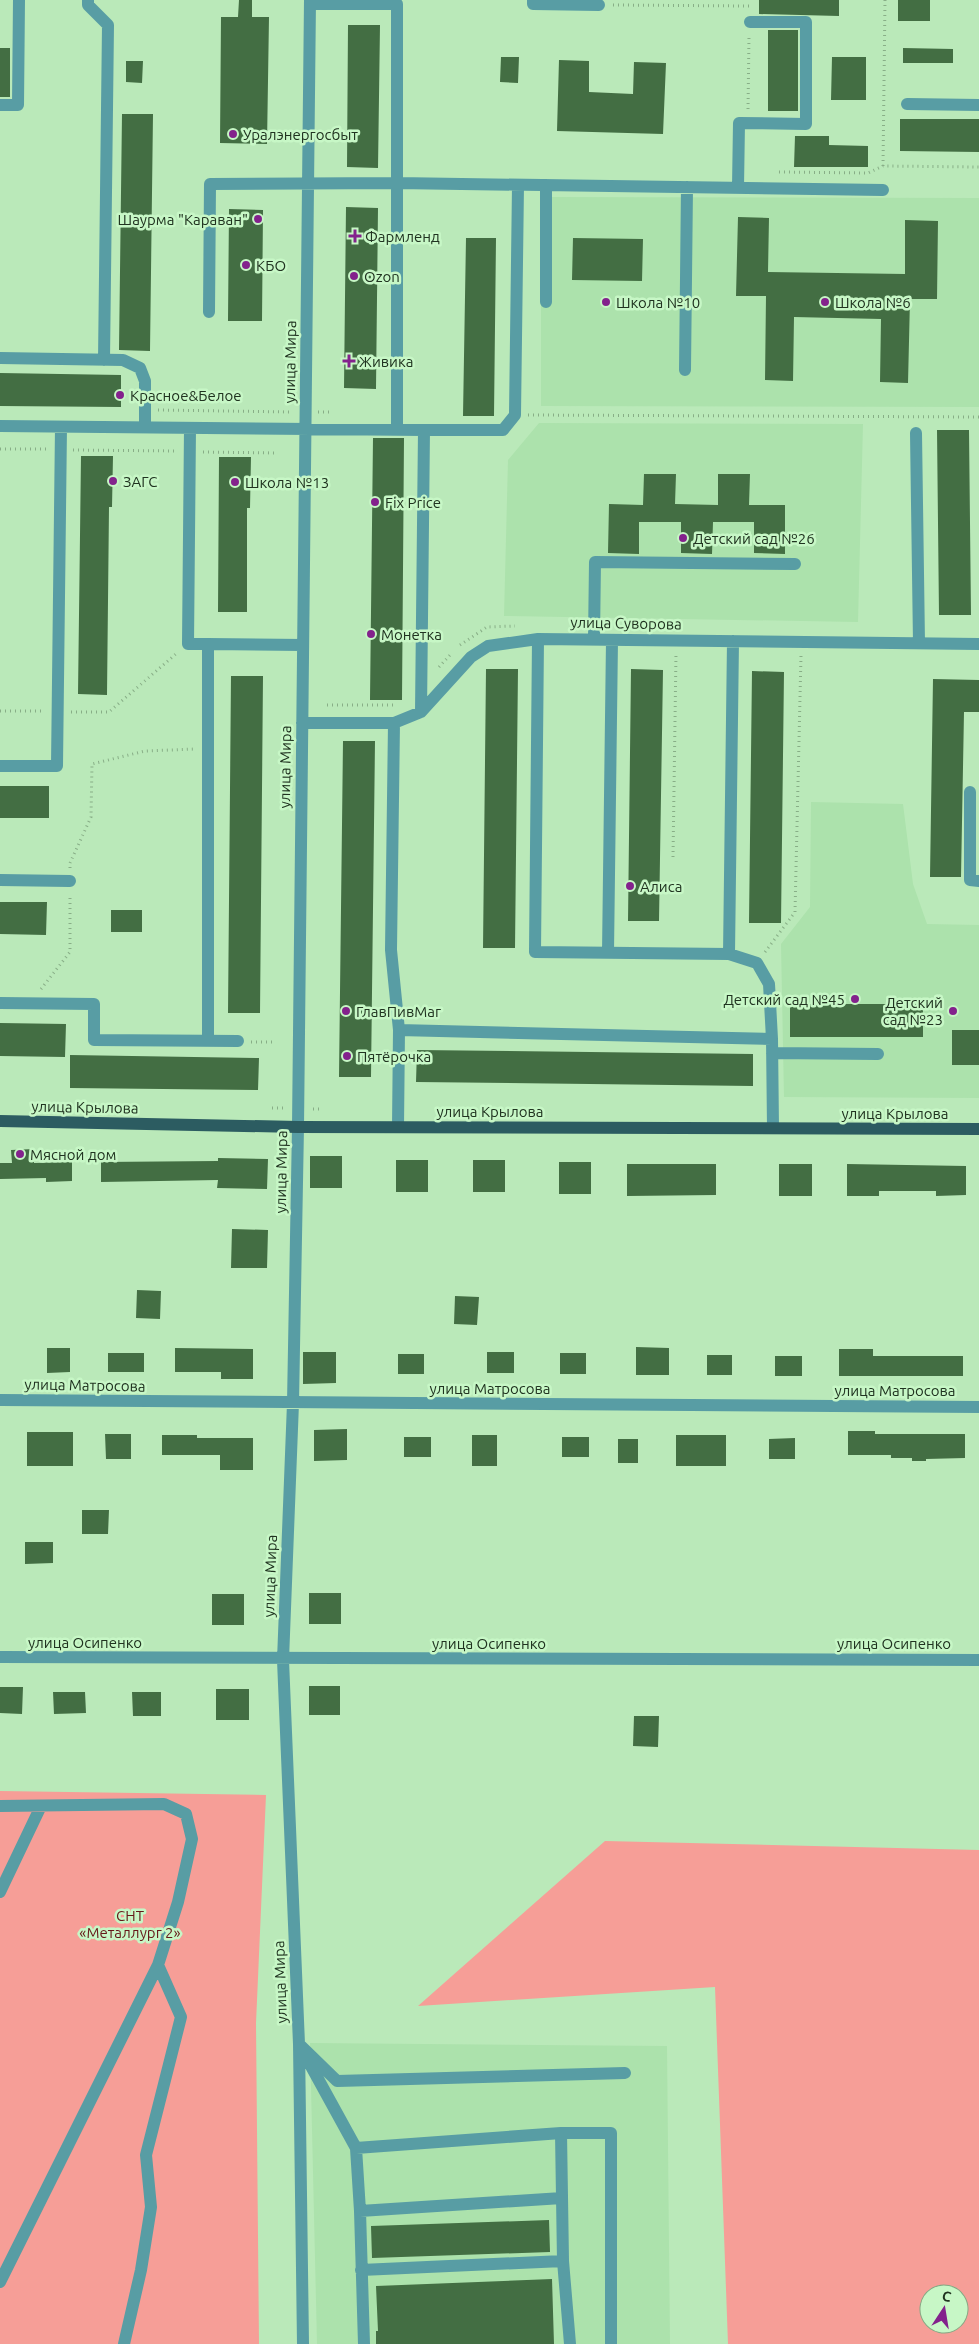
<svg xmlns="http://www.w3.org/2000/svg" width="979" height="2344" font-family="Ubuntu,sans-serif">
  <style>
    .built { fill: #ace2ac }
    .green { fill: #f69e97; fill-rule: evenodd }
    .building { fill: #436e43 }
    .lines { fill: none; stroke-linecap: round; stroke-linejoin: round }
    .path { stroke: #88ae87; stroke-width: 3; stroke-dasharray: 1 4; stroke-linecap: butt }
    .minor { stroke: #589da4; stroke-width: 12 }
    .major { stroke: #2c5c61; stroke-width: 12 }
    .poi-dot { fill: #83228c; stroke: #c7f7c6; stroke-width: 2 }
    .labels { text-anchor: middle; dominant-baseline: central; stroke-width: 5; stroke-linejoin: round; paint-order: stroke }
    .poi-label { font-size: 15px; fill: #203320; stroke: #c7f7c6; text-anchor: start }
    .street-label { font-size: 15px; fill: #203320; stroke: #c7f7c6 }
    .park-label { font-size: 15px; fill: #661819; stroke: #c7f7c6 }
  </style>
  <rect width="100%" height="100%" fill="#bae9b9"/>
  <!-- built -->
  <path class="built" d="M541 197 979 198V407L541 406Z
    M539 423 863 424 858 622 504 616 508 460Z
    M811 802 903 804 913 884 927 924 979 925V1098L784 1097 781 944 810 907Z
    M310 2043 667 2046 670 2344H317Z"/>
  <!-- green -->
  <path class="green" d="M0 1791 266 1795 256 2023 259 2344H0Z
    M605 1841 979 1850V2344H728L715 1987 418 2006ZM929 2294H959V2324H929Z"/>
  <!-- building -->
  <path class="building" d="M239 0H252V17H269L267 144 220 143 221 17H238Z
    M759 0H839V16L759 14Z
    M898 0H930V21H898Z
    M348 25H380L378 168 347 167Z
    M768 30H798V111H768Z
    M0 48H10V97H0Z
    M903 48 953 49V63H903Z
    M501 57H519L518 83 500 82Z
    M832 57H866V100H831Z
    M559 60 589 61V92L633 94 634 62 666 63 663 134 557 131Z
    M126 61H143L142 83 126 82Z
    M122 114H153L150 351 119 350Z
    M900 119H979V152L900 151Z
    M795 136H829V145L868 146V167H794Z
    M346 207 378 208 376 389 344 388Z
    M229 209 263 210 262 321H228Z
    M738 217 769 218 768 272 905 274V220L938 221 937 299H910L908 383 880 382 881 319 794 317 793 381 765 380 766 296H736Z
    M466 238H496L494 416H463Z
    M573 238 643 239 642 281 572 280Z
    M0 373 121 375V407L0 406Z
    M937 430H969L971 615H939Z
    M373 438H404L402 700H370Z
    M81 456H113L112 507H109L107 695 78 694Z
    M219 457H251L250 508H247V612H218Z
    M644 474H676L675 504 718 505V474H750L749 505H785V554L754 553V522H713L712 554 681 553V522H639V554L608 553 609 504 643 505Z
    M486 669H518L515 948H483Z
    M631 669 663 670 659 921H628Z
    M752 671 784 672 781 923H749Z
    M231 676H263L260 1013H228Z
    M933 679 979 680V712H964L961 877H930Z
    M343 741H375L371 1077H339Z
    M0 786H49V818H0Z
    M0 902H47L46 935 0 934Z
    M111 910H142V932H111Z
    M790 1004H923V1037H790Z
    M0 1023 66 1024 65 1057 0 1056Z
    M952 1030H979V1065H952Z
    M417 1050 753 1054V1086L416 1082Z
    M70 1055 259 1058 258 1090 70 1088Z
    M34 1149V1163L72 1162V1181L46 1182V1178L0 1179V1163H12L11 1150Z
    M310 1156H342V1188H310Z
    M218 1158 268 1159 267 1189 217 1188 218 1180 101 1182V1162L218 1161Z
    M396 1160H428V1192H396Z
    M473 1160H505V1192H473Z
    M559 1162H591V1194H559Z
    M627 1164H716V1195L627 1196Z
    M779 1164H812V1196H779Z
    M847 1164 966 1166V1195L936 1196V1191H879V1196H847Z
    M232 1229 268 1230 267 1268H231Z
    M137 1290 161 1291 160 1319 136 1318Z
    M455 1296 479 1297 477 1325 454 1324Z
    M636 1347 669 1348V1375H636Z
    M47 1348H70V1372L47 1373Z
    M175 1348 253 1349V1379H221V1372H175Z
    M839 1349H873V1356H963V1376H839Z
    M303 1352H336V1383L303 1384Z
    M487 1352H514V1373H487Z
    M108 1353H144V1372H108Z
    M560 1353H586V1374H560Z
    M398 1354H424V1374H398Z
    M707 1355H732V1375H707Z
    M775 1356H802V1376H775Z
    M347 1429V1460L314 1461V1430Z
    M848 1431H875V1434H965V1458L926 1459V1461H912V1458H891V1455H848Z
    M27 1432H73V1466H27Z
    M105 1434H131V1459H106Z
    M162 1435H197V1438H253V1470H220V1455H162Z
    M472 1435H497V1466H472Z
    M676 1435H726V1466H676Z
    M404 1437H431V1457H404Z
    M562 1437H589V1457H562Z
    M795 1438V1459H769V1439Z
    M618 1439H638V1463H618Z
    M82 1510H109L108 1534H82Z
    M25 1542H53V1563L25 1564Z
    M309 1593H341V1624H309Z
    M212 1594H244V1625H212Z
    M309 1686H340V1715H309Z
    M0 1687H23L22 1714 0 1713Z
    M216 1689H249V1720H216Z
    M53 1692H85L86 1713 54 1714Z
    M132 1692H161V1716H133Z
    M634 1716H659L658 1747 633 1746Z
    M549 2220 550 2252 372 2258 371 2226Z
    M552 2279 554 2344H376V2331H378L376 2286Z"/>
  <g class="lines">
    <!-- path -->
    <path class="path" d="M613 5 749 6
      M748 109 749 36
      M883 166 885 0
      M779 172 868 173 883 166 979 167
      M158 410 292 412
      M318 412H331
      M528 415 979 417
      M0 449H47
      M73 450 177 451
      M203 452 278 453
      M460 645 487 627 515 626
      M439 667 450 655
      M327 705H397
      M0 711H44
      M71 712H109L177 653
      M673 857 676 653
      M70 868V863L91 817 92 764 145 751 195 749
      M765 952 795 912 801 655
      M41 989 70 952V895
      M251 1042H273
      M272 1108H284
      M313 1109H322"/>
    <!-- minor -->
    <path class="minor" d="M88 0V5L108 25 104 360
      M533 0V4L599 5
      M310 4H397V430
      M907 104 979 105
      M0 105H18L19 0
      M738 187 739 123 806 124V22H750
      M546 302V185
      M209 312 210 184 397 183 883 190
      M0 358 123 360 140 368 145 381V427
      M685 370 687 187
      M0 426 424 430 421 712
      M190 428 188 644H208
      M424 430H503L515 415 518 185
      M916 433 919 643
      M538 639 535 952 729 954 757 963 769 984 772 1039
      M594 639 595 562 795 564
      M302 723H394L421 712 471 657 488 646 538 639 979 644
      M394 723 391 950 399 1030 398 1127
      M0 766H57L61 427
      M970 792V880L979 881
      M0 880 70 881
      M608 953 612 640
      M729 954 733 641
      M0 1003 94 1004V1040L238 1041
      M399 1030 772 1039 773 1128
      M208 1041V644L303 645
      M772 1053 878 1054
      M0 1400 979 1407
      M0 1657 979 1660
      M0 1806 164 1804 186 1814 192 1839 178 1902 158 1965 0 2282
      M0 1892 41 1806
      M299 2044 337 2081 625 2073
      M306 2057 356 2148 360 2211 364 2344
      M561 2133 563 2261 570 2344
      M356 2148 561 2133H611V2344
      M360 2211 562 2198
      M361 2270 563 2261
      M124 2344 141 2270 151 2207 146 2155 181 2017 158 1965
      M303 2344 299 2044 283 1660 293 1403 298 1127 310 0"/>
    <!-- major -->
    <path class="major" d="M0 1121 298 1127 979 1129"/>
  </g>
  <!-- markers -->
  <g class="poi-dot">
    <circle cx="233" cy="134" r="5"/>
    <circle cx="258" cy="219" r="5"/>
    <path d="M352.5 228.5h5v5h5v5h-5v5h-5v-5h-5v-5h5z"/>
    <circle cx="246" cy="265" r="5"/>
    <circle cx="354" cy="276" r="5"/>
    <circle cx="606" cy="302" r="5"/>
    <circle cx="825" cy="302" r="5"/>
    <path d="M346.5 353.5h5v5h5v5h-5v5h-5v-5h-5v-5h5z"/>
    <circle cx="120" cy="395" r="5"/>
    <circle cx="113" cy="481" r="5"/>
    <circle cx="235" cy="482" r="5"/>
    <circle cx="375" cy="502" r="5"/>
    <circle cx="683" cy="538" r="5"/>
    <circle cx="371" cy="634" r="5"/>
    <circle cx="630" cy="886" r="5"/>
    <circle cx="855" cy="999" r="5"/>
    <circle cx="346" cy="1011" r="5"/>
    <circle cx="953" cy="1011" r="5"/>
    <circle cx="347" cy="1056" r="5"/>
    <circle cx="20" cy="1154" r="5"/>
  </g>
  <g class="labels">
    <!-- poi labels -->
    <g class="poi-label">
      <text x="243" y="134">Уралэнергосбыт</text>
      <text x="248" y="219" text-anchor="end">Шаурма "Караван"</text>
      <text x="365" y="236">Фармленд</text>
      <text x="256" y="265">КБО</text>
      <text x="364" y="276">Ozon</text>
      <text x="616" y="302">Школа №10</text>
      <text x="835" y="302">Школа №6</text>
      <text x="359" y="361">Живика</text>
      <text x="130" y="395">Красное&amp;Белое</text>
      <text x="123" y="481">ЗАГС</text>
      <text x="245" y="482">Школа №13</text>
      <text x="385" y="502">Fix Price</text>
      <text x="693" y="538">Детский сад №26</text>
      <text x="381" y="634">Монетка</text>
      <text x="640" y="886">Алиса</text>
      <text x="845" y="999" text-anchor="end">Детский сад №45</text>
      <text x="943" y="1002" text-anchor="end">Детский<tspan x="943" dy="17">сад №23</tspan></text>
      <text x="356" y="1011">ГлавПивМаг</text>
      <text x="357" y="1056">Пятёрочка</text>
      <text x="30" y="1154">Мясной дом</text>
    </g>
    <!-- street labels -->
    <g class="street-label">
      <text transform="translate(290 362) rotate(-89)">улица Мира</text>
      <text transform="translate(626 623) rotate(1)">улица Суворова</text>
      <text transform="translate(285 767) rotate(-89)">улица Мира</text>
      <text transform="translate(85 1107) rotate(1)">улица Крылова</text>
      <text x="490" y="1111">улица Крылова</text>
      <text x="895" y="1113">улица Крылова</text>
      <text transform="translate(281 1172) rotate(-89)">улица Мира</text>
      <text transform="translate(85 1385) rotate(1)">улица Матросова</text>
      <text x="490" y="1388">улица Матросова</text>
      <text x="895" y="1390">улица Матросова</text>
      <text transform="translate(270 1576) rotate(-88)">улица Мира</text>
      <text x="85" y="1642">улица Осипенко</text>
      <text x="489" y="1643">улица Осипенко</text>
      <text x="894" y="1643">улица Осипенко</text>
      <text transform="translate(280 1982) rotate(-92)">улица Мира</text>
    </g>
    <!-- park labels -->
    <g class="park-label">
      <text x="130" y="1915">СНТ<tspan x="130" dy="17">«Металлург 2»</tspan></text>
    </g>
  </g>
  <!-- north arrow -->
  <g transform="translate(944 2309) rotate(12)"><circle r="24" fill="#c7f7c6" stroke="#84a984"/>
  <path d="M0-4L9 19L0 12L-9 19Z" fill="#83228c"/>
  <text y="-8" font-size="14" font-weight="bold" text-anchor="middle" fill="#203320">С</text>
  </g>
</svg>
